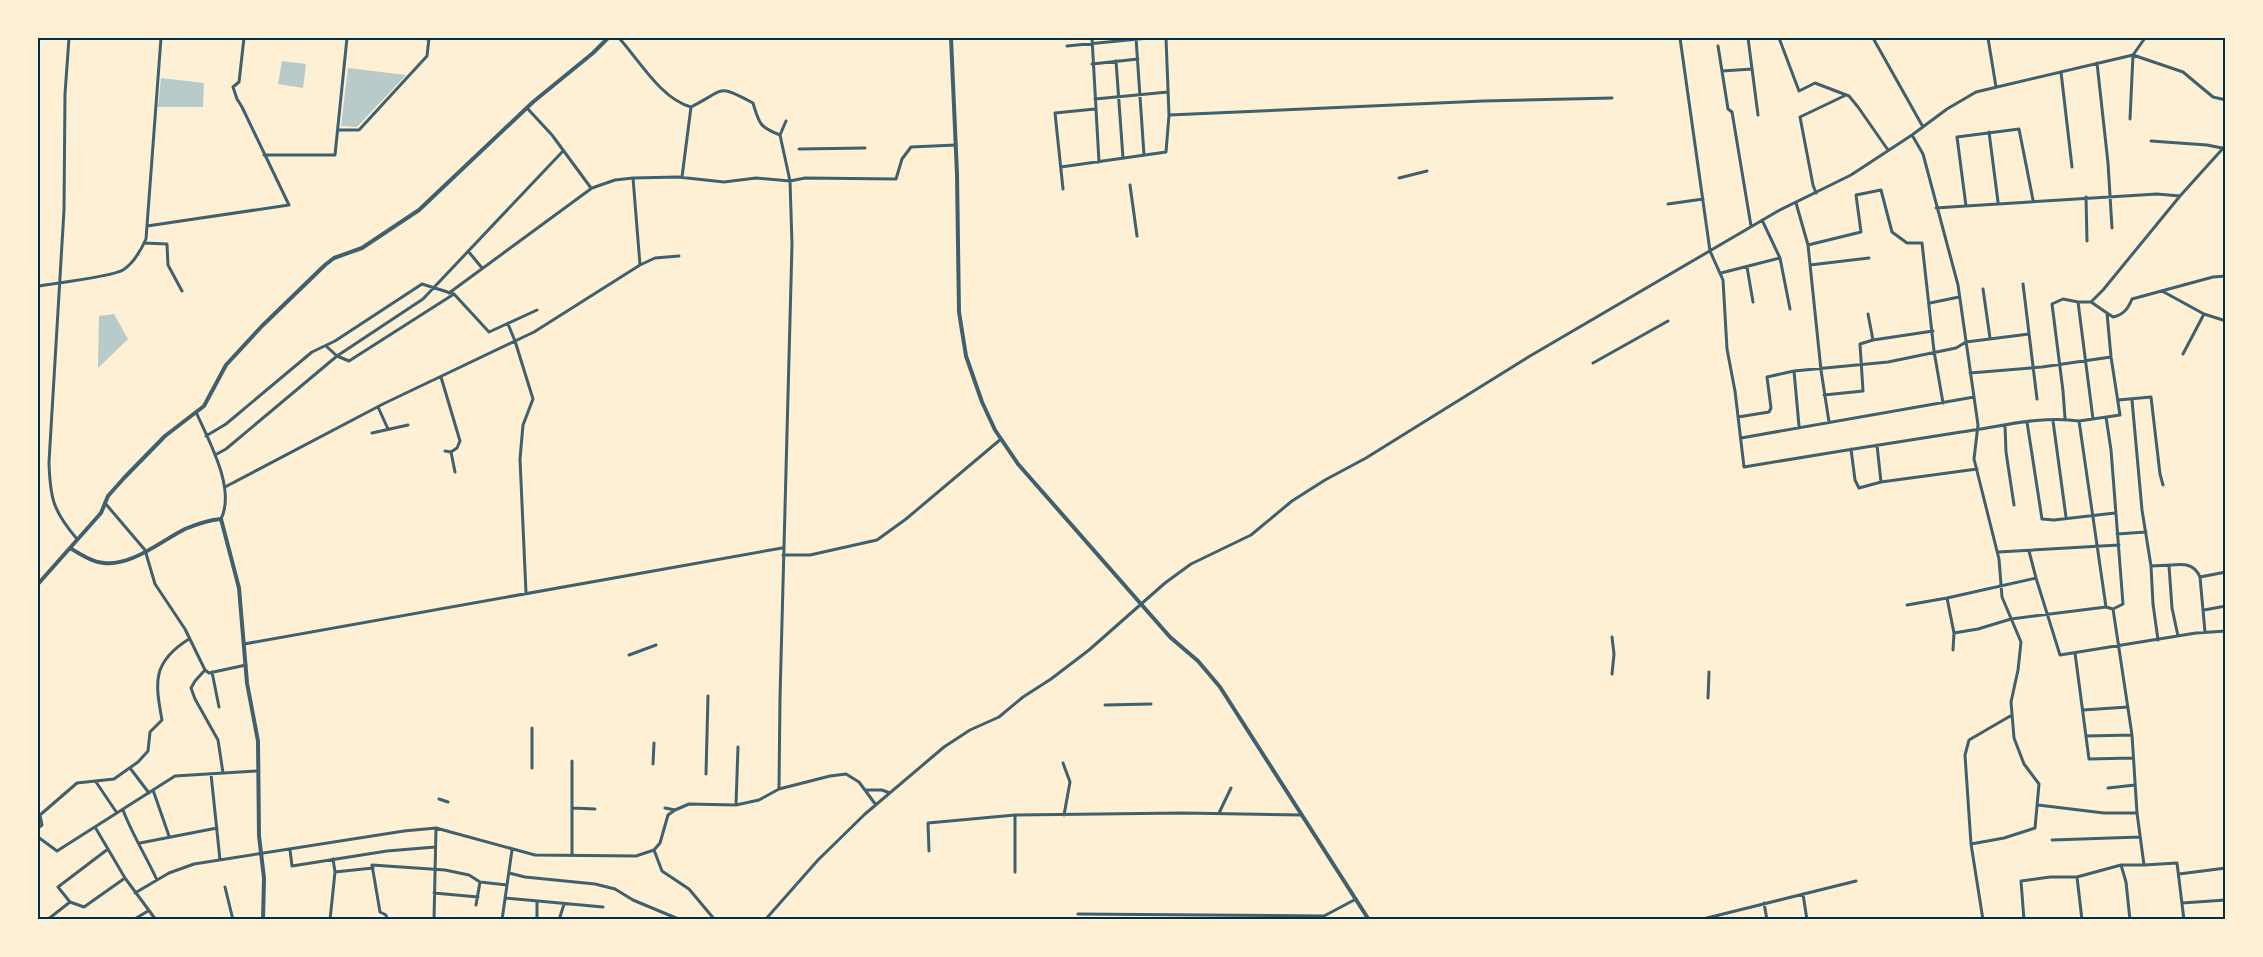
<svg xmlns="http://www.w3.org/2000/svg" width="2263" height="957" font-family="'Space Grotesk',sans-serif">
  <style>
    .green { fill: #b9caca }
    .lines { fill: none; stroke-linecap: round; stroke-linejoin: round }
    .minor { stroke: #3f606c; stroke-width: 3 }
    .tertiary { stroke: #3f606c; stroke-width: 4 }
    .neatline { fill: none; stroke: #003049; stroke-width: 2 }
  </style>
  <rect width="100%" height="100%" fill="#fdf0d5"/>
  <!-- green -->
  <path class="green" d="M282 61 306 64 303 88 278 84Z
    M348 68 406 75 357 127 341 126Z
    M161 78 204 83 203 107H158Z
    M114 314 128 339 98 368 99 316Z"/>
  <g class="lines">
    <!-- minor -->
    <path class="minor" d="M69 38 65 94 64 210 49 462C50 498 53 511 77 539
      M419 38 429 39
      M619 38C639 60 661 99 691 107 725 90 717 83 753 103 759 123 759 127 780 135L790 181 792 244 780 698 779 789
      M1092 38 1099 162
      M1136 38 1144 155
      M1680 38 1710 251 1723 280 1727 349 1735 391 1744 467C1816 455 1889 443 1961 432 1999 427 2041 415 2079 421
      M1748 38 1758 115
      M1779 38 1799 91 1815 83 1849 96 1858 107 1888 150
      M1873 38 1923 127
      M1988 38 1996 87
      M1067 46 1149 38
      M1718 46 1728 109 1732 112 1751 226
      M1116 61 1123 158
      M2097 63 2108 163 2112 228
      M1092 64 1138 59
      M1722 71 1752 69
      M2061 72 2072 167
      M1095 99 1168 92
      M527 108 552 135 591 188
      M1169 115 1483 101 1612 98
      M2130 119 2133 55 2183 72 2213 97 2226 100
      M338 130H359L427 56 429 38
      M1989 132 1998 202
      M780 135 786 121
      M1912 135 1923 154 1958 285 1978 425 1974 459 1999 559 2002 597 2021 642 2018 670 2011 702 2014 738 2024 764 2039 784 2035 828 2004 838 1971 844
      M2151 141 2207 145 2222 148
      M799 149 865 148
      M264 155H335L347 38
      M1061 167 1166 152 1169 115 1166 38
      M682 177 691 107
      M1399 178 1427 171
      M1130 185 1137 236
      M1063 189 1055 113 1095 109
      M1816 193 1813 185 1800 117 1844 96
      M2180 196 2226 145
      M2086 197 2087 241
      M1796 203 1808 245 1821 370 1829 422
      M1668 204 1703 199
      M1966 206 2157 194 2180 196 2103 290 2091 302H2078L2063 299 2052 304 2063 391 2065 418
      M1936 208 1966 206 1957 137 2019 129 2033 200
      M1762 220 1780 258 1790 309
      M147 226 289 205 242 107 237 99 233 87 239 82 244 38
      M144 243 167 244 168 265 182 291
      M1808 245 1861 232 1856 195 1881 190 1892 232 1907 243H1922L1934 351 1943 403
      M468 251 482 268
      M640 265 655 258 679 256
      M1810 265 1869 258
      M1747 267 1753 302
      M1721 273 1780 258
      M2023 284 2037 399
      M38 286C55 283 111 277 123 270 134 263 141 250 146 239L161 38
      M1983 289 1990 338
      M2162 291 2204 314 2226 321
      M449 293 592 188 615 180 633 178
      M2078 302 2093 419
      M2091 302 2107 313
      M1930 303 1959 297
      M1868 314 1873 340
      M508 324 515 341 533 399 523 425 520 459 526 593
      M326 346 337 356 349 361 454 294
      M2183 354 2204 314
      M1593 363 1668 321
      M1794 371 1799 426
      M1970 373 2042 367 2111 357
      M441 377 460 441 457 448 451 452
      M1824 395 1863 391 1860 344 1873 340 1933 331
      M2118 400 2151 397 2160 474 2163 485
      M2132 400 2142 510 2151 566 2153 604 2158 640
      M378 407 388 429
      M196 412C209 441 236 489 221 519
      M1738 417 1769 412 1771 408 1767 377 1794 371 1888 362 1956 348 1966 342 2029 334
      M2053 421 2066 517
      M2027 422 2042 519 2054 520 2115 513
      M2005 425 2006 452 2014 505
      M372 433 408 425
      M206 436 226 424 312 352 335 341 422 284 454 294 489 332 537 310
      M1741 438 1974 397
      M1877 445 1881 482
      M1851 449 1855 480 1859 488 1881 482 1977 469
      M445 451 451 452 455 472
      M215 455 226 449 337 356 423 299 563 151
      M225 487 383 404 534 332 640 265 633 178 678 177 724 182 756 178 790 181 805 178 896 179 902 159 911 147 956 145
      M105 503 145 550 155 584 185 629 205 670 209 673 246 665
      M2117 534 2146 532
      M2029 551 2036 578
      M1998 552 2119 545
      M783 555H810L877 540 906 519 1001 439
      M2151 566C2158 565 2164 566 2171 565 2184 564 2194 563 2200 577L2205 632
      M2169 566 2172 608 2178 636
      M2200 577 2226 572
      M1907 605 1947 598
      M2106 607 2079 421 2120 415 2111 357 2107 313 2113 317C2123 315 2128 309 2132 299L2213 277 2226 276
      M2113 609 2132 735 2137 813 2144 865 2177 863 2184 920
      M2204 610 2226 606
      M1954 633 1978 629 2011 619 2106 607 2113 609 2123 604 2111 450 2106 417
      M244 644 782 548
      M1953 650 1954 633 1947 598 2036 578 2060 655 2196 633 2226 631
      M2075 653 2089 759 2133 758
      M629 655 656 645
      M205 670 195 681 191 688 195 699 218 740 223 773
      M212 672 219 707
      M1612 674 1614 654 1612 637
      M1708 698 1709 672
      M1105 705 1151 704
      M2083 710 2128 707
      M532 728V768
      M2086 736 2132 735
      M1063 763 1070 782 1064 815
      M653 764 654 743
      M130 768 149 793
      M211 774 220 860
      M706 774 708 696
      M96 782 117 813
      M2108 788 2135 785
      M153 790 169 836
      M865 790H882L890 793
      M439 799 448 802
      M736 805 738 747
      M2038 805 2104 813H2137
      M573 808 595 809
      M665 808 675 810
      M123 810C132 834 146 856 157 880
      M1219 813 1231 788
      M95 827 125 878 156 920
      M38 828 42 825 40 815 77 783 114 779 138 762 148 751 150 732 162 720C155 682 152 662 189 639
      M38 837 57 851 175 776 258 771
      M2052 840 2140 837
      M140 843 217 828
      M108 849 58 887 70 902 84 907 125 878
      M290 850 292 866 387 851 435 847
      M654 850 662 871 689 889 715 920
      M929 851 928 823 1015 815 1183 813 1302 815
      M572 855V761
      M2121 865 2126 882 2130 920
      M335 872 373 868
      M1015 872V815
      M509 873 525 877 595 884 615 889 633 900 676 918
      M2179 874 2226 868
      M2077 877 2082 920
      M225 887 233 920
      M135 893 169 873 194 864 404 831 436 828 535 855 636 856 654 850 660 843 668 815 675 810 689 804 736 805 759 800 779 789 830 776 846 774 859 782 876 805
      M434 893 478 897
      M1803 894 1807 920
      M505 898 603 907
      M1764 903 1767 920
      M2182 903 2226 900
      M476 905 480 882
      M1078 914 1324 916 1356 899
      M47 920 70 902
      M133 920 148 911
      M330 920 335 872 333 859
      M387 920 386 915 380 912 372 865 445 870 469 875 480 882 507 885
      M434 920 436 828
      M502 920 512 850
      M537 920V902
      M559 920 564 904
      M765 920 818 860 865 814 944 747 970 730 999 717 1023 697 1051 679 1089 650 1165 583 1191 564 1251 535 1292 501 1325 480 1366 458 1530 356 1778 211 1851 175 1912 135 1947 109 1976 92 2133 55 2145 38
      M1699 920 1856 881
      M1983 920 1971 844 1965 755 1969 740 2012 715
      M2024 920 2021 881 2050 877H2077L2121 865H2144"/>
    <!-- tertiary -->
    <path class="tertiary" d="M951 38 957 174 959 312 966 356 982 402 995 430 1018 464 1170 637 1198 661 1220 687 1369 920
      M70 548C80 554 92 562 104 563 132 566 161 541 185 529 197 524 209 520 221 519L239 588 247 683 258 741 259 836 264 878 263 920
      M38 584 101 513 108 496 124 478 165 436 204 406 226 365 262 326 325 265 334 258 362 248 419 210 533 102 593 53 608 38"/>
  </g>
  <!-- border -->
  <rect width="2263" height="957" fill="none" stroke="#fdf0d5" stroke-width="78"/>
  <rect x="39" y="39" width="2185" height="879" class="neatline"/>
</svg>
